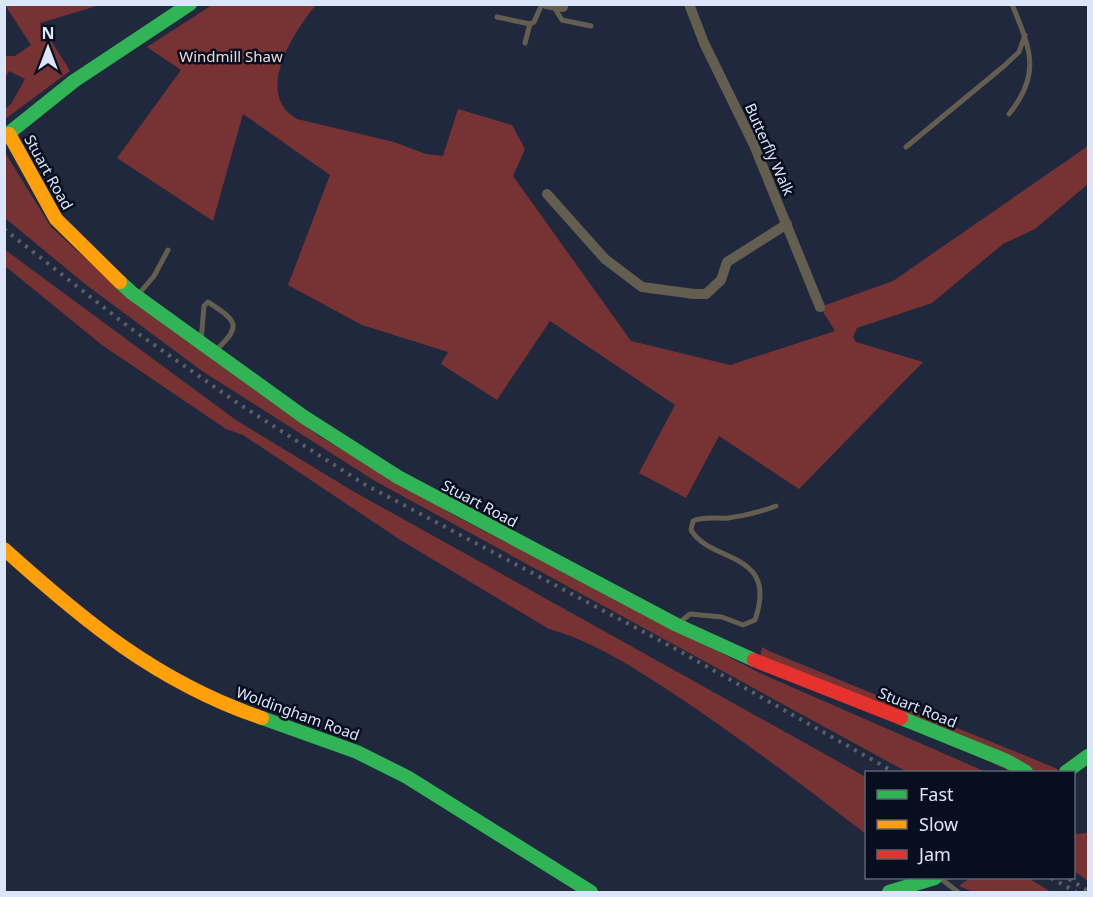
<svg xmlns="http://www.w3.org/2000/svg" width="1093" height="897" font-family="'Noto Sans',sans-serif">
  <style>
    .forest { fill: #733 }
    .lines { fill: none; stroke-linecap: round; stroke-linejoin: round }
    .lane { stroke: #645e51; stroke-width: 5 }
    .street { stroke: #645e51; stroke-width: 10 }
    .fast { stroke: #30b455; stroke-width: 14 }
    .slow { stroke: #ff9f0a; stroke-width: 14 }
    .jam { stroke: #e5322d; stroke-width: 14 }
    .rail { stroke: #5c5e61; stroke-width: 4; stroke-dasharray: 3 6; stroke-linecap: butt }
    .labels { text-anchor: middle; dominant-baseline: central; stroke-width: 5; stroke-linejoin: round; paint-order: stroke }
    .park-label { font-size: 15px; fill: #f2d9d7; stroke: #070e1e }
    .street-label { font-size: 15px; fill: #dce6fb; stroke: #070e1e }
  </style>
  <rect width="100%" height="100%" fill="#1f283c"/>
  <!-- forest -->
  <path class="forest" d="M5 5H100L40 23 70 71 5 119V109L11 104 25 79 9 71 5 78V56H15L31 45Z
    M212 5H316C294 31 253 94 297 119L394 142 426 154 443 156 458 109 512 125 525 149 513 176 631 341 730 365 835 331 820 307 893 281 1088 146V184L1035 229 1003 244 932 303 857 328 853 337 856 342 923 362 799 489 719 436 686 498 639 473 675 405 550 321 497 400 441 364 448 352 362 325 288 285 330 175 243 114 213 221 117 158 181 70 147 47Z
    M4 151 51 227 131 300 319 436 457 517 760 673 986 772H907L375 481 202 371 85 284 5 218Z
    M4 249 236 420 351 490 866 777V834C804 786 740 738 674 694 636 669 593 641 549 629L402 541 243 435 226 429 102 345 5 266Z
    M762 647 769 651 1058 769 1055 772H1012L760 658Z
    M1088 833V881L1074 871V834Z
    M970 878H1028L1051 892H973L959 886Z"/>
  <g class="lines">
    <!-- lane -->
    <path class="lane" d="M554 7 562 20 591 26
      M497 17 530 24 534 22 542 4
      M525 43 530 24
      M1009 114C1042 73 1030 49 1012 4
      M906 147 1004 66 1019 52 1025 35
      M137 296 154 276 168 250
      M201 341 204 306 208 302C235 320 244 325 216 350
      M678 624 690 614 722 617 743 625 755 620C779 550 711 564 691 530L693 521C704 516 716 519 728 518 744 516 760 512 776 506
      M940 878 958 892"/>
    <!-- street -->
    <path class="street" d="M546 4 563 7
      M689 4 704 43 754 145 820 307
      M547 194 605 259 642 287 694 294H706L721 280 727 262 787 224"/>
    <!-- fast -->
    <path class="fast" d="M4 137 74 81 190 4
      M120 282 132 293 304 417 398 477 677 625 754 660
      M262 718 357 752 407 777 591 892
      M901 718 1007 761 1026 772
      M1066 772 1088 756
      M889 892 935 878"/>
    <!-- slow -->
    <path class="slow" d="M9 134 56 219 120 282
      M4 549C85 622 157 682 262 718"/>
    <!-- jam -->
    <path class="jam" d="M754 660 901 718"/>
    <!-- rail -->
    <path class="rail" d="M4 229 130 328 239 404 364 484 674 648 894 772
      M1051 878 1076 892
      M1069 879 1088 891"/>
  </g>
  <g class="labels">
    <!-- park labels -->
    <g class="park-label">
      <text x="231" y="56">Windmill Shaw</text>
    </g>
    <!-- street labels -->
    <g class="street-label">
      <text transform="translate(770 149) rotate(66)">Butterfly Walk</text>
      <text transform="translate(49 172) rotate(61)">Stuart Road</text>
      <text transform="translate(480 503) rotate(28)">Stuart Road</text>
      <text transform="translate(918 707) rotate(22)">Stuart Road</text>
      <text transform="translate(298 713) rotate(20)">Woldingham Road</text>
    </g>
  </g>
  <!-- border -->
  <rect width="1093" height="897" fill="none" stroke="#dce6fb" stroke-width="12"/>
  <!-- legend -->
  <rect x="865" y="771" width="210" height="108" fill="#070e1e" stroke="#5c6476" stroke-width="1.5"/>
  <rect x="877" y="790" width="30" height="9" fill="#30b455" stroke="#5c6476" stroke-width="1.5"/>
  <text x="919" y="801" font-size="18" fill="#dce6fb">Fast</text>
  <rect x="877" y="820" width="30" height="9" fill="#ff9f0a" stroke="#5c6476" stroke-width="1.5"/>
  <text x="919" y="831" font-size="18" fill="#dce6fb">Slow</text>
  <rect x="877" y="850" width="30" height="9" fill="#e5322d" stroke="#5c6476" stroke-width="1.5"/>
  <text x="919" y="861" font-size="18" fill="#dce6fb">Jam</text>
  <!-- north arrow -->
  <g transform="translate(48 48)" stroke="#070e1e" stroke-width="4.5" paint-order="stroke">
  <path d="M0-4.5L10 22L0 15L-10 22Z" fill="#dce6fb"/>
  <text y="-9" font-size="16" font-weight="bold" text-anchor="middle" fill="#dce6fb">N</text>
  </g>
</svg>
